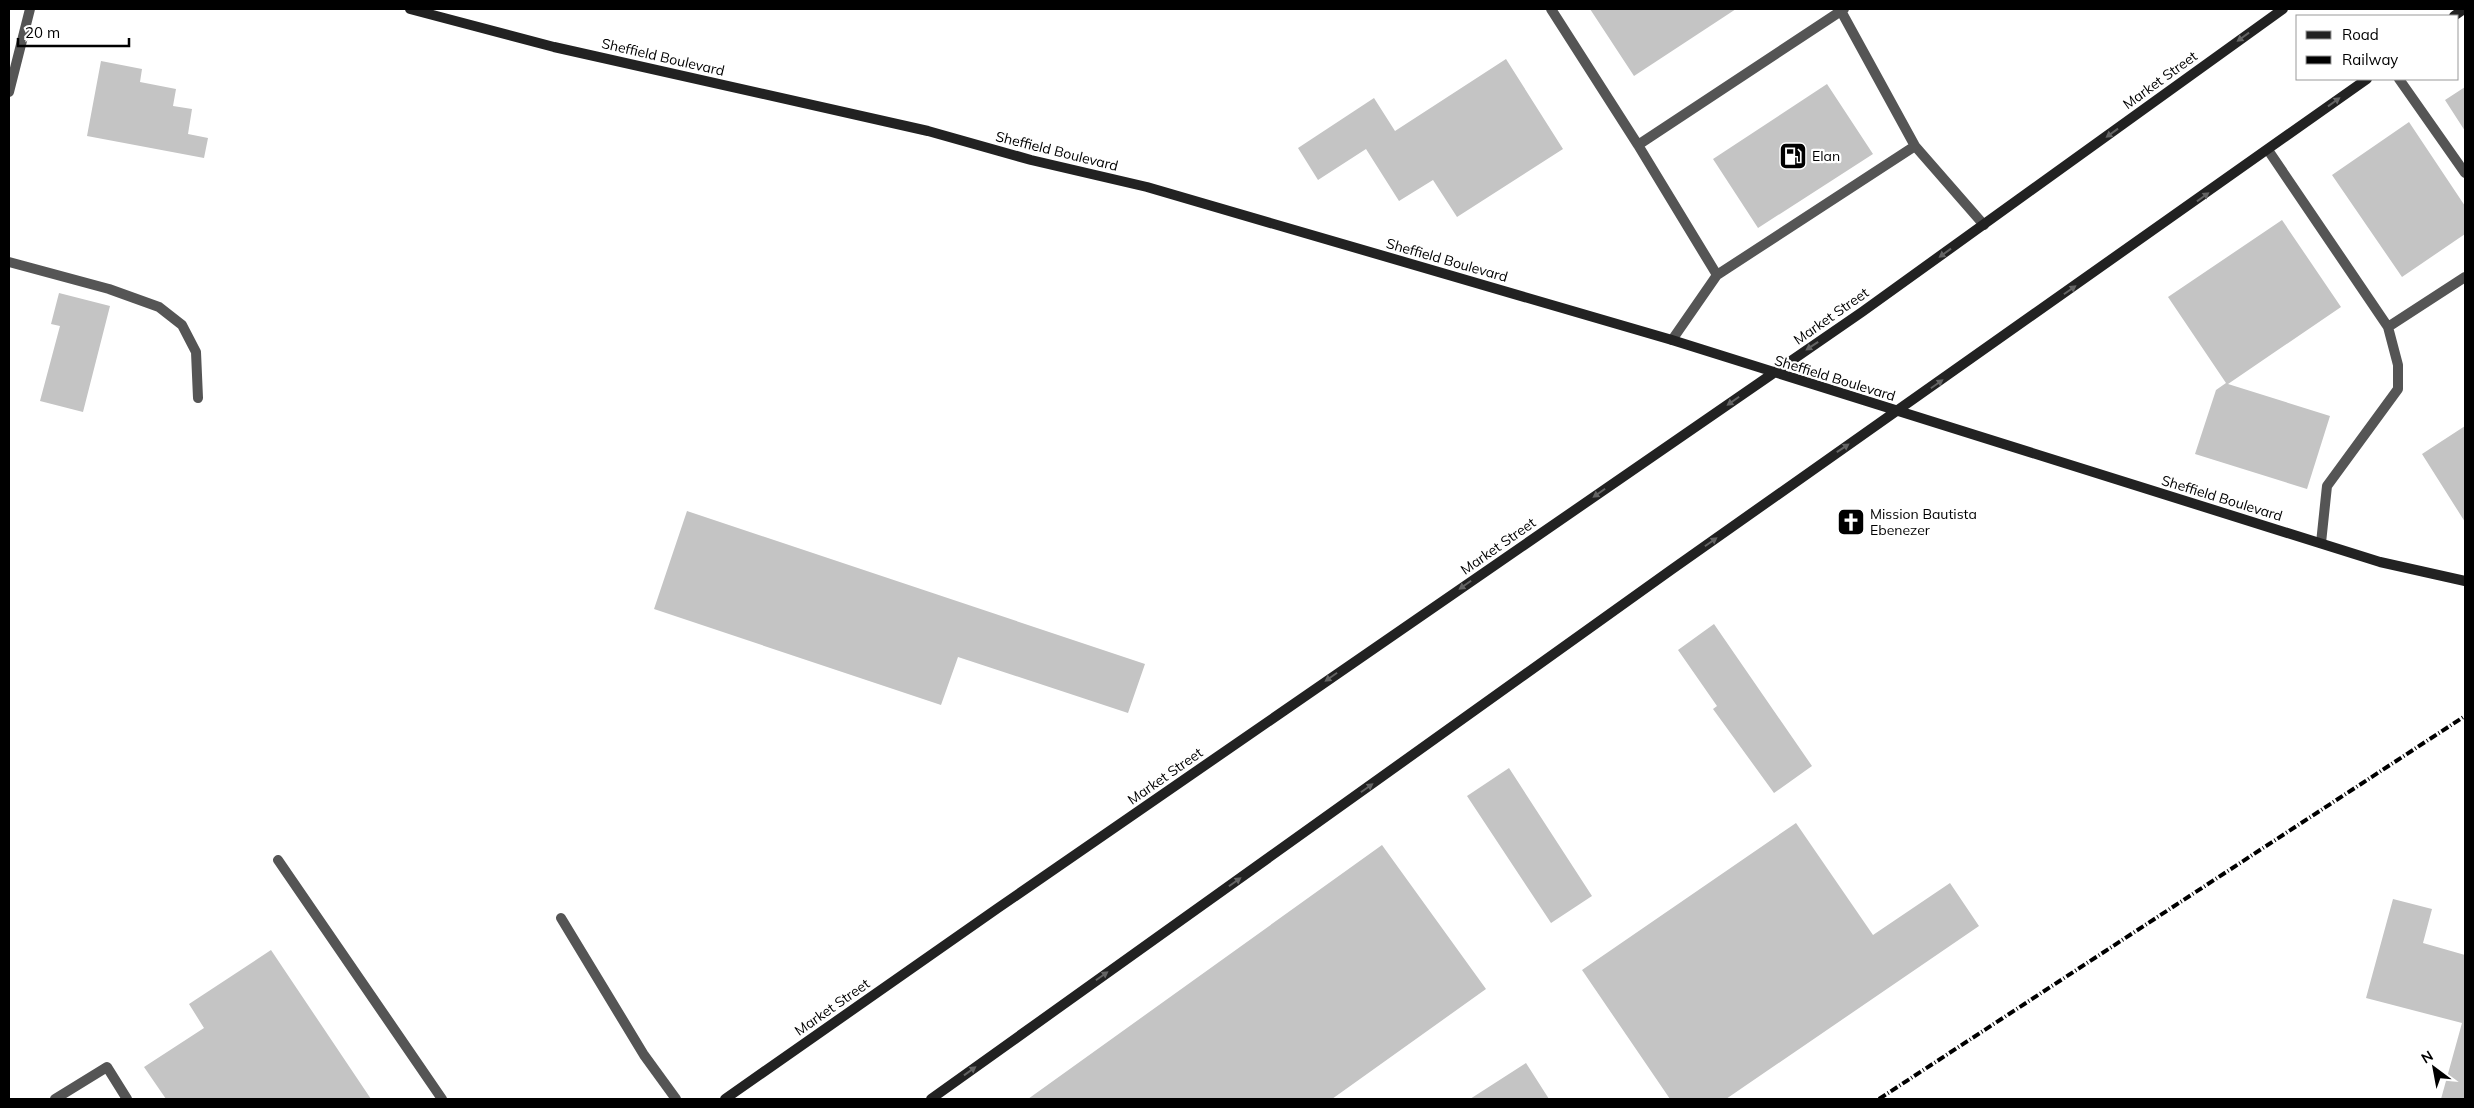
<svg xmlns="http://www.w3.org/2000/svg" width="2474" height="1108" font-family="Mulish,sans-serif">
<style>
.building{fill:#c4c4c4}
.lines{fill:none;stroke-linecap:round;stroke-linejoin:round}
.lane{stroke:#555;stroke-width:10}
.street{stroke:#555;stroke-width:10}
.secondary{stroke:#222;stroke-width:10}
.rail{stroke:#000;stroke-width:4;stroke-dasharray:8 2.5 1 2.5;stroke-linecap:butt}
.oneway{fill:#646464}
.labels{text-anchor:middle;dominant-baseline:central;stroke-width:4.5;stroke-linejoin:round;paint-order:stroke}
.street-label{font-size:14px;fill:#000;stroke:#fff}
.poi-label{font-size:14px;fill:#000;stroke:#fff;text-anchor:start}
</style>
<rect width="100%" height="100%" fill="#fff"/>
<!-- building -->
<path class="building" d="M 1590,9 L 1736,9 L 1634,76 Z
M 1506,59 L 1563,149 L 1457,217 L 1433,180 L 1399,201 L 1366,149 L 1318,180 L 1298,148 L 1374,98 L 1395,131 Z
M 101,61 L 142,69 L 140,82 L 176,89 L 173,106 L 192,109 L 188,134 L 208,138 L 204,158 L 87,136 Z
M 1827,84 L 1873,154 L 1758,228 L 1713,159 Z
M 2465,87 L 2465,131 L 2445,100 Z
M 2409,122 L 2465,206 L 2465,234 L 2402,277 L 2332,175 Z
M 2282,220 L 2341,307 L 2228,384 L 2330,416 L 2307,489 L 2195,454 L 2216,390 L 2226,383 L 2168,297 Z
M 59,293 L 110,306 L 83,412 L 40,401 L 60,326 L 51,324 Z
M 2465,426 L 2465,522 L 2422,454 Z
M 687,511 L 1145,664 L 1128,713 L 958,657 L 941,705 L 654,609 Z
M 1714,624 L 1812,766 L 1774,793 L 1713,709 L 1717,706 L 1678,650 Z
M 1509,768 L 1592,896 L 1551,923 L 1467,796 Z
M 1796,823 L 1873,935 L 1950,883 L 1979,926 L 1726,1099 L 1670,1099 L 1582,970 Z
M 1382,845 L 1486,989 L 1332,1099 L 1028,1099 Z
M 2393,899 L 2432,909 L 2423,943 L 2465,955 L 2465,1099 L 2441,1099 L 2462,1023 L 2366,998 Z
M 271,950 L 371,1099 L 166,1099 L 144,1067 L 204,1028 L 189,1004 Z
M 1526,1063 L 1549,1099 L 1470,1099 Z"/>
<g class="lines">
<!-- lane -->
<path class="lane" d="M 1551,9 L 1638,145
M 1841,11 L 1915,146 L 1984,225
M 2399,79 L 2465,173
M 2268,150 L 2388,327 L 2465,277
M 9,262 L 109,289 L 159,307 L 182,325 L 196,352 L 198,398
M 1717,275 L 1638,145 L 1844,9
M 1672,340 L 1717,275 L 1915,146
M 2321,543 L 2327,486 L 2398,389 L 2398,365 L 2388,327
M 278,860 L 442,1099
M 561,918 L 644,1055 L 676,1099
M 55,1099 L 107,1067 L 127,1099"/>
<!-- street -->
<path class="street" d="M 9,92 L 30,9"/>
<!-- secondary -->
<path class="secondary" d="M 410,9 L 554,47 L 928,131 L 1031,160 L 1147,187 L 1672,340 L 2380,562 L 2465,581
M 2454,16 L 2464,9
M 725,1099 L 998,908 L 1862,312 L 2283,9
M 931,1099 L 1671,570 L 2367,79"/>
<!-- rail -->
<path class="rail" d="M 1879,1099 L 2465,716"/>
</g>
<!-- one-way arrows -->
<defs><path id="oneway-solid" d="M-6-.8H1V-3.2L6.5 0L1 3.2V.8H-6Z" transform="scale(1.25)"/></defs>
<g class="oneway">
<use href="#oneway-solid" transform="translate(2243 37) rotate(144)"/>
<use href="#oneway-solid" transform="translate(2334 102) rotate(-36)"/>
<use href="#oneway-solid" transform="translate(2112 133) rotate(144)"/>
<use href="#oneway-solid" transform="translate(2203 197) rotate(-36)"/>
<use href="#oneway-solid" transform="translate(1945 253) rotate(144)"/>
<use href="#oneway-solid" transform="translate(2070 290) rotate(-35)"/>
<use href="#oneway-solid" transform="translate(1812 346) rotate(146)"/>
<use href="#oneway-solid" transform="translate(1937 384) rotate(-35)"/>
<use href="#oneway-solid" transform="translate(1733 401) rotate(145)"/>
<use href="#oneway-solid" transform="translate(1843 448) rotate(-34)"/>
<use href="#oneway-solid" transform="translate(1599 493) rotate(145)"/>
<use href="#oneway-solid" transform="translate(1711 542) rotate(-35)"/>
<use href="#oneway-solid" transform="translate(1465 585) rotate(145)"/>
<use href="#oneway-solid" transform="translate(1331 677) rotate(145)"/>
<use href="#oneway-solid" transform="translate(1367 788) rotate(-35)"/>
<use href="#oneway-solid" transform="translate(1235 882) rotate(-35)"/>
<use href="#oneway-solid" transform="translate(1102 976) rotate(-35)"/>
<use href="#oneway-solid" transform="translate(970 1071) rotate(-36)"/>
</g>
<!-- icons -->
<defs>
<g id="fuel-square" transform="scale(1.4375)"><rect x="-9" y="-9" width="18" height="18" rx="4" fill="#000" stroke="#fff"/><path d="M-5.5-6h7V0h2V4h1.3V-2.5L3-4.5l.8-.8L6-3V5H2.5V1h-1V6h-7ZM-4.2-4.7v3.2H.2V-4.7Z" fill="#fff"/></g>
<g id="church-square" transform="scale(1.4375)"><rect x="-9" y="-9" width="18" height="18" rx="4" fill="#000" stroke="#fff"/><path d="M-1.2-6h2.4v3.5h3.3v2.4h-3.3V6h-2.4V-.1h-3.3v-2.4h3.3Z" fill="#fff"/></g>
</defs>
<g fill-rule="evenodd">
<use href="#fuel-square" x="1793" y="156"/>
<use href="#church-square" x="1851" y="522"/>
</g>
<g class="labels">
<!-- street labels -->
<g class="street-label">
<text transform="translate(663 57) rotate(13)">Sheffield Boulevard</text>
<text transform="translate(2160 80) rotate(-36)">Market Street</text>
<text transform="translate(1057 151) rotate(14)">Sheffield Boulevard</text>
<text transform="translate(1447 260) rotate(16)">Sheffield Boulevard</text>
<text transform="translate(1831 316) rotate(-35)">Market Street</text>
<text transform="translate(1835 378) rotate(17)">Sheffield Boulevard</text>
<text transform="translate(2222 498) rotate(17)">Sheffield Boulevard</text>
<text transform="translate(1498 546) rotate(-35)">Market Street</text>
<text transform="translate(1165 776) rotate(-35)">Market Street</text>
<text transform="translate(832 1007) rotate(-35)">Market Street</text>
</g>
<!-- poi labels -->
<g class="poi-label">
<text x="1812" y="156">Elan</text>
<text x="1870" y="514">Mission Bautista<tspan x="1870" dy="16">Ebenezer</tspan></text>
</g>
</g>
<!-- border -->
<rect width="2474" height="1108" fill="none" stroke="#000000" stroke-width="20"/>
<!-- legend -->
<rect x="2296" y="15" width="162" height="65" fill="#ffffff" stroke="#999999"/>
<rect x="2306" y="31" width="25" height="8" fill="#222222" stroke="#999999"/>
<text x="2342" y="40" font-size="15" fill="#000000">Road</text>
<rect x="2306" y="56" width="25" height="8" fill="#000000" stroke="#999999"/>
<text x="2342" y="65" font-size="15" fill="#000000">Railway</text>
<!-- north arrow -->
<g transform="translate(2434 1068) rotate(328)" stroke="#ffffff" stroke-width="4" paint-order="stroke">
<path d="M0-4L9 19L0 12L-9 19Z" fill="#000000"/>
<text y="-8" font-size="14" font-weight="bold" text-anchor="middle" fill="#000000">N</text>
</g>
<!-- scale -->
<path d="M18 38v8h111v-8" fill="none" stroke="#000000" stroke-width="2.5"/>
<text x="25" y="38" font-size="15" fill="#000000" stroke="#ffffff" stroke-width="4" paint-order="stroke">20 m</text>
</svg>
